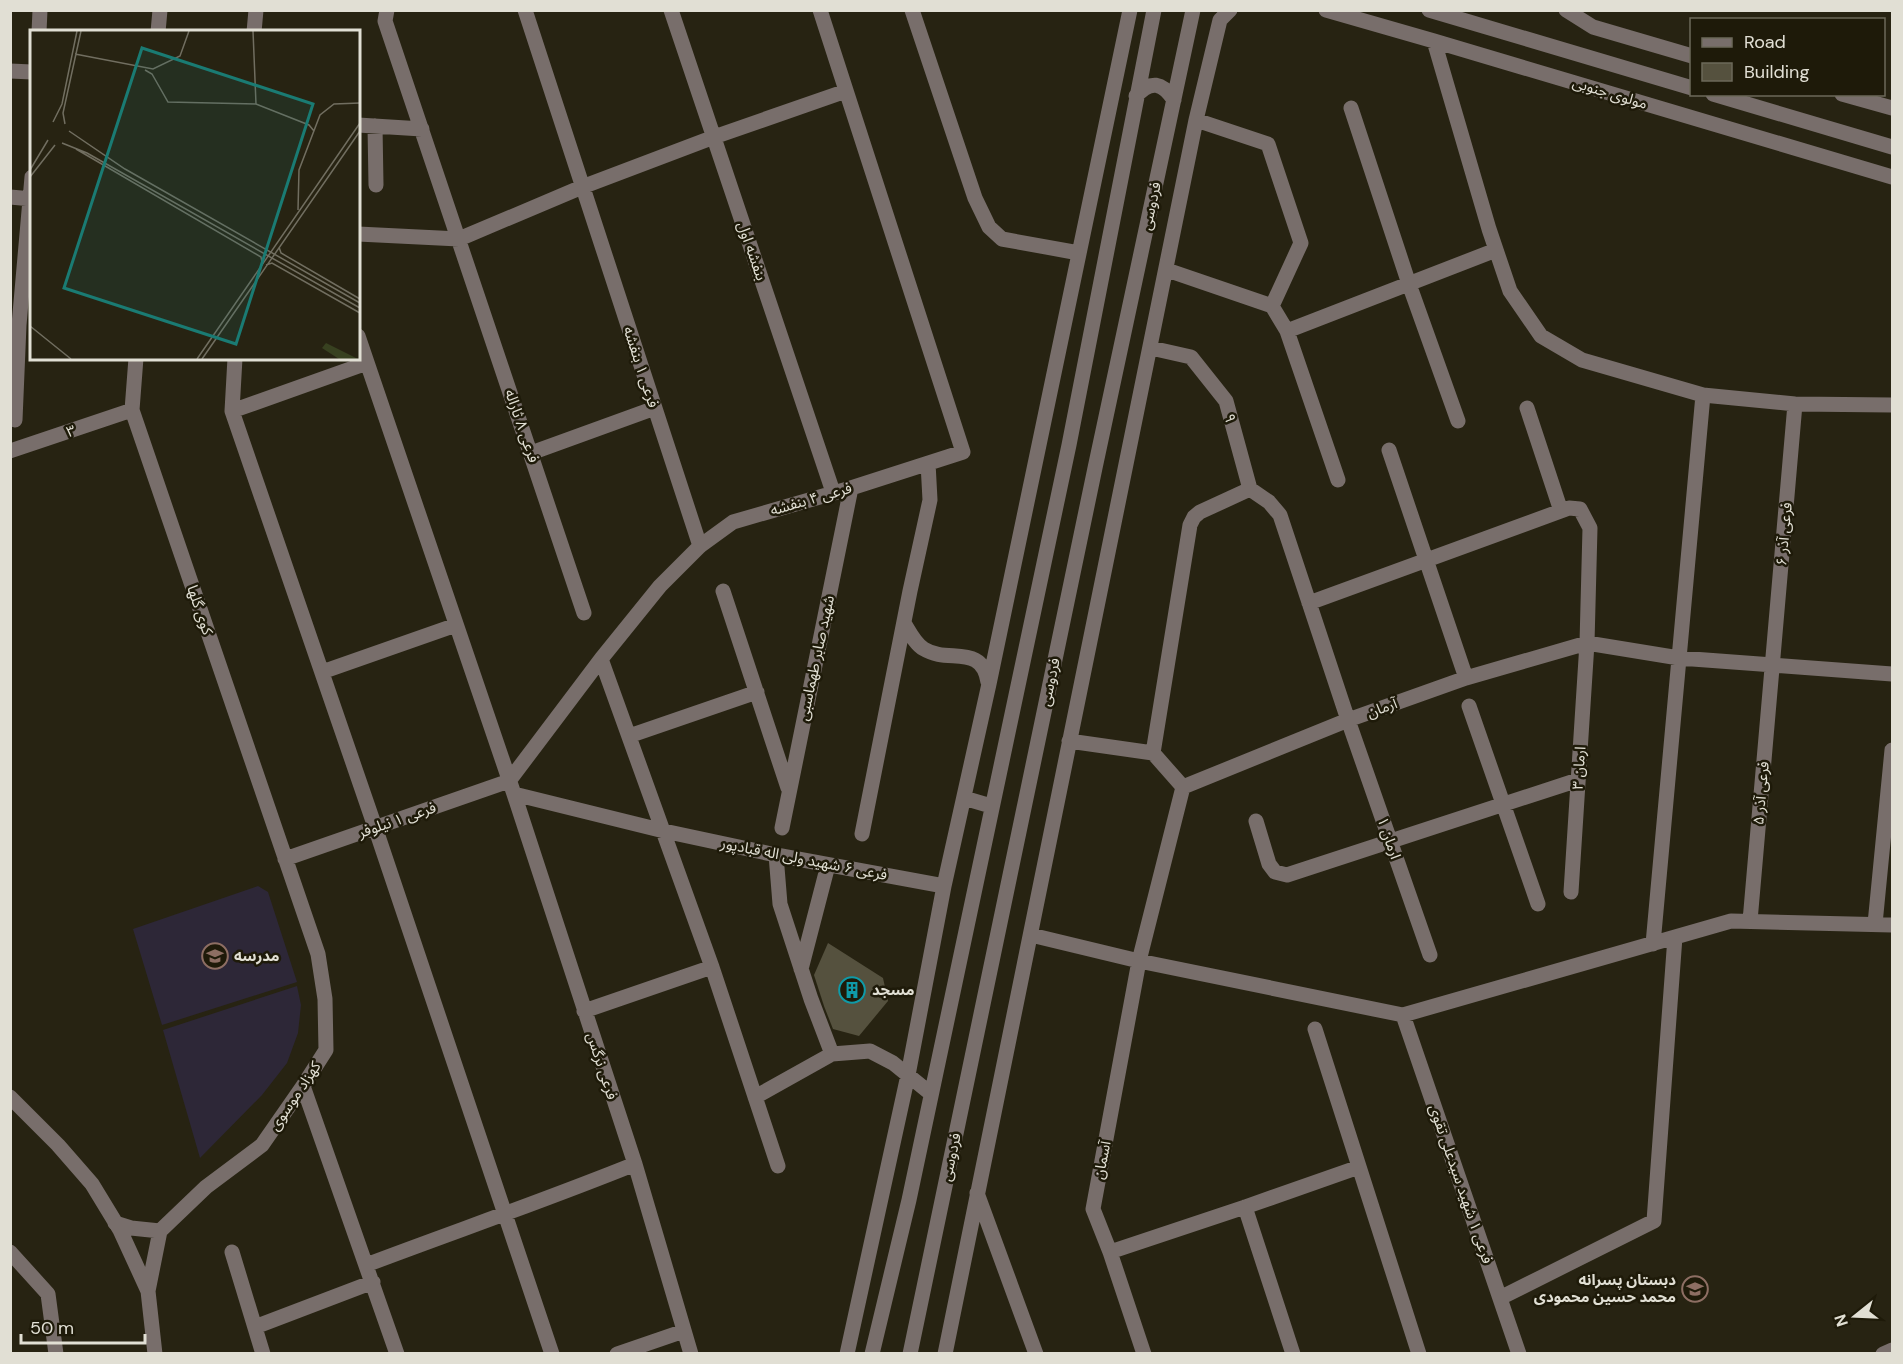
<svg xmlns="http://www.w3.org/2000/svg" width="1903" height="1364" font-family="'DM Sans','Noto Sans Arabic',sans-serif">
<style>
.education{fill:#2d2737}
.building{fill:#55513e}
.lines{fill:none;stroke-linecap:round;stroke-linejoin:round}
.minor{stroke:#786e6b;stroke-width:15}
.labels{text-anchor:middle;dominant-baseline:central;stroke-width:5;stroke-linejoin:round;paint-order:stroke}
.street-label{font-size:15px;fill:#e1dfd4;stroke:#1e1a09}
.poi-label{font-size:15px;font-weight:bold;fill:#e1dfd4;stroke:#1e1a09;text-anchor:start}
.inset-road{fill:none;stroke:#716e60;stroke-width:1.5}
.view{fill:#1a7b73;fill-opacity:0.15;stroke:#1a7b73;stroke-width:3}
.inset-edge{fill:none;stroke:#e1dfd4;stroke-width:3}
</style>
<rect width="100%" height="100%" fill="#272312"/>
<!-- education -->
<path class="education" d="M 258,886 L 268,892 L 297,982 L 162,1025 L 133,929 Z
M 297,986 L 301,1005 L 298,1033 L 287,1063 L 262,1095 L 200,1158 L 163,1030 Z"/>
<!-- building -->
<path class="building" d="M 828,943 L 883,978 L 888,1001 L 859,1036 L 833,1029 L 824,1006 L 814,975 Z"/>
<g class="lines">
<!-- minor -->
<path class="minor" d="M 387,10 L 385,21 L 584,613
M 525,10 L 700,546
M 671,10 L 833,492
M 912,10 L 975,198 L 989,227 L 1002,239 L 1079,253
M 1326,10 L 1434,41 L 1892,177
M 1429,10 L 1692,88
M 1566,10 L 1593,27 L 1692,56
M 39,32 L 40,10
M 158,32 L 160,10
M 254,32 L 256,10
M 1434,41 L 1489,229 L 1510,291 L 1541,336 L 1582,360 L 1703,395 L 1795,404 L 1892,405
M 10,71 L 32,72
M 1713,94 L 1892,147
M 1842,94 L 1892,108
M 1136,96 C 1151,80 1162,82 1174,100
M 1351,108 L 1409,284 L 1458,421
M 1196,120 L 1268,144 L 1301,243 L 1272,306
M 358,125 L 422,129
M 375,126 L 376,185
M 10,197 L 32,199
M 358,234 L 459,239 L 582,187 L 714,137 L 846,91
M 1167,270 L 1272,306 L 1287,331 L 1338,480
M 1287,331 L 1496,250
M 358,336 L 514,794 L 635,1164 L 691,1354
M 1151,348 L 1191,357 L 1226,401 L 1250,489 L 1269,502 L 1280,515 L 1348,720 L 1430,955
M 136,358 L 132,410 L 318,954 L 325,999 L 326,1050 L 303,1086 L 262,1145 L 206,1187 L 160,1231 L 148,1291 L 155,1354
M 235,358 L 232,411 L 375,827 L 552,1354
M 1527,408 L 1561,511
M 232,411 L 367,363
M 15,420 L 19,325 L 32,177
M 1389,450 L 1466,678
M 10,451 L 132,410
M 531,453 L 655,408
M 723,591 L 788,788
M 1309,603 L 1569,508 L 1580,509 L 1590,528 L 1587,643 L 1571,892
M 904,623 C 909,631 915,644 924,649 C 948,664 982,643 988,682
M 601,659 L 712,967 L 778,1166
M 322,672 L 456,625
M 1469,706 L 1538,904
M 629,736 L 757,692
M 1069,741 L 1153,753 L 1183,787
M 1153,753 L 1190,525 L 1194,517 L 1200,512 L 1250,489
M 509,781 L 601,659 L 660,586 L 700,546 L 733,522 L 851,488 L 963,452 L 820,10
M 1183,787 L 1348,720 L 1466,678 L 1587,643 L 1679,658 L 1892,674
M 514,794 L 664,831 L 776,855 L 944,886
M 964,798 L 991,806
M 1256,821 L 1269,864 L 1275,872 L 1287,875 L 1578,780
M 782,828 L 851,488
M 862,834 L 910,591 L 930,500 L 928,463
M 776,855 L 780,904 L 811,999 L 832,1054 L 870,1051 L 893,1063 L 930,1093
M 285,859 L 509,781
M 1750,921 L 1795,404
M 1875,924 L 1892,750
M 1031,935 L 1139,961 L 1403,1015 L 1731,921 L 1892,925
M 1653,944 L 1703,395
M 801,969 L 828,865
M 584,1011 L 712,967
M 1403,1015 L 1519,1354
M 1315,1029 L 1419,1354
M 303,1086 L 397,1354
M 10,1097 L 58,1145 L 92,1184 L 120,1230 L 148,1291
M 755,1097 L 832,1054
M 977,1193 L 1036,1354
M 1245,1207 L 1293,1354
M 115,1223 L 131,1228 L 160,1231
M 10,1252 L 48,1294 L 56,1354
M 232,1252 L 263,1354
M 1110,1252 L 1245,1207 L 1359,1167
M 366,1265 C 456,1231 546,1200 635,1164
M 1500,1298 L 1654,1221 L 1675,937
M 255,1327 L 373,1282
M 617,1354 L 684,1331
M 847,1354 L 908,1075 L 944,886 L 989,684 L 1130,10
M 872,1354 L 909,1200 L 1069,445 L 1154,10
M 910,1354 L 1095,468 L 1193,10
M 945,1354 L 1196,120 L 1220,20 L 1230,10
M 1144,1354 L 1110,1252 L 1093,1209 L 1139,961 L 1183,787
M 1883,1354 L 1892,1350"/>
</g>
<!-- icons -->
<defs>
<g id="school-ring" transform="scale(1.35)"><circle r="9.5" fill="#1e1a09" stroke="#8d6e63" stroke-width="1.5"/><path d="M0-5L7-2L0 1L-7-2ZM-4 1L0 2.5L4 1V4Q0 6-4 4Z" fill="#8d6e63"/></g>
<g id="building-ring" transform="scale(1.35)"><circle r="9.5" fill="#1e1a09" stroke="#0f9aa8" stroke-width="1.5"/><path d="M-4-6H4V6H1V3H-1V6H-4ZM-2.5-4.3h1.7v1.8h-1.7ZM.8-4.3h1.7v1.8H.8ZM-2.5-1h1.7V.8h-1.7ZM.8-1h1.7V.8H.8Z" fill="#0f9aa8"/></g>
</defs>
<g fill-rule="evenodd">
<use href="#school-ring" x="215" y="956"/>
<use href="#building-ring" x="852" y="990"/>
<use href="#school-ring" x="1695" y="1289"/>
</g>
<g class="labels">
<!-- street labels -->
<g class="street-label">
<text transform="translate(1610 93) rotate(17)">مولوی جنوبی</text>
<text transform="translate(1151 206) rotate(-78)">فردوسی</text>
<text transform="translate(752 251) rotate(71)">بنفشه اول</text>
<text transform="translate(641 367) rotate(72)">فرعی ۱ بنفشه</text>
<text transform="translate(1230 418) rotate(75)">۹</text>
<text transform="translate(522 426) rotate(71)">فرعی ۸ ثاراله</text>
<text transform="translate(71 431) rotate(-19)">۳</text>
<text transform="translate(811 499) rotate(-16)">فرعی ۴ بنفشه</text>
<text transform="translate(1784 534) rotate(-85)">فرعی آذر ۶</text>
<text transform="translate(200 610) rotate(71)">کوی گلها</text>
<text transform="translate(816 658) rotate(-78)">شهید صابر طهماسبی</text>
<text transform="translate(1050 682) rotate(-78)">فردوسی</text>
<text transform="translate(1382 708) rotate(-20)">آرمان</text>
<text transform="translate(1579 768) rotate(-86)">ارمان ۳</text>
<text transform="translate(1761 793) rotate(-85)">فرعی آذر ۵</text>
<text transform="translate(397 820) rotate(-19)">فرعی ۱ نیلوفر</text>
<text transform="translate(1389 838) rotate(71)">ارمان ۱</text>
<text transform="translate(804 859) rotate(11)">فرعی ۶ شهید ولی اله قبادپور</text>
<text transform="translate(602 1066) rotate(72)">فرعی نرگس</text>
<text transform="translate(295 1096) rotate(-56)">کهزاد موسوی</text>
<text transform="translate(951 1157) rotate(-78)">فردوسی</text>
<text transform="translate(1102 1160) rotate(-79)">آسمان</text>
<text transform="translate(1461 1184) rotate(71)">فرعی ۱ شهید سیدعلی تقوی</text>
</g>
<!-- poi labels -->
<g class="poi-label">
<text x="234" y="956">مدرسه</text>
<text x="872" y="990">مسجد</text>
<text x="1676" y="1280" text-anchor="end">دبستان پسرانه<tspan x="1676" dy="17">محمد حسین محمودی</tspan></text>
</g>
</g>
<!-- overview -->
<g transform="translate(30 30)">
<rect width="330" height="330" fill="#272312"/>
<path d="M 296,313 L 328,329 L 309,329 L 292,318 Z" fill="#384120"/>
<path class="inset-road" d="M 223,1 L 226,74M 45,24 L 123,39 L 150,26 L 159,1M 115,40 L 122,44 L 138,72 L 226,74 L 279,95 L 284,101M 23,92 L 32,74 L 47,1M 35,94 L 33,83 L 51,1M 39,101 L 95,139 L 330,273M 32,113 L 57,123 L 330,278M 46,119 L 231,227 L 232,232M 0,140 L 18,110M 0,147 L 25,115M 268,180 L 269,140 L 290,85 L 304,74 L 330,73M 249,217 L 251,223 L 330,269M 236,235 L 242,233 L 330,283M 0,296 L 41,329M 167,329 L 330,93M 172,329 L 330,101"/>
<path class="view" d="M 112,18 L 283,74 L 206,314 L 34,258 Z"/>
<rect width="330" height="330" class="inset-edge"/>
</g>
<!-- border -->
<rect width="1903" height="1364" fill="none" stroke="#e1dfd4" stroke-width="24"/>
<!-- legend -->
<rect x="1690" y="18" width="195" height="78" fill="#1e1a09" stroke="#6c695a" stroke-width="1.5"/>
<rect x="1702" y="38" width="30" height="9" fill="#786e6b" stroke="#6c695a" stroke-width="1.5"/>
<text x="1744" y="48" font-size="18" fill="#e1dfd4">Road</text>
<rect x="1702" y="63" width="30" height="18" fill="#55513e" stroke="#6c695a" stroke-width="1.5"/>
<text x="1744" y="78" font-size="18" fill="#e1dfd4">Building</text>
<!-- north arrow -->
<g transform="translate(1855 1316) rotate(252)" stroke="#1e1a09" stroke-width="4.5" paint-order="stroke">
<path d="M0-4.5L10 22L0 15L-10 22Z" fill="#e1dfd4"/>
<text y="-9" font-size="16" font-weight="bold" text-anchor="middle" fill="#e1dfd4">N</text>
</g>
<!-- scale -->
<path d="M21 1334v9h124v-9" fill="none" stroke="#e1dfd4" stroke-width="3"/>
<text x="30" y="1334" font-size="18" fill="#e1dfd4" stroke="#1e1a09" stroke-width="4.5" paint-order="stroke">50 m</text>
</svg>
